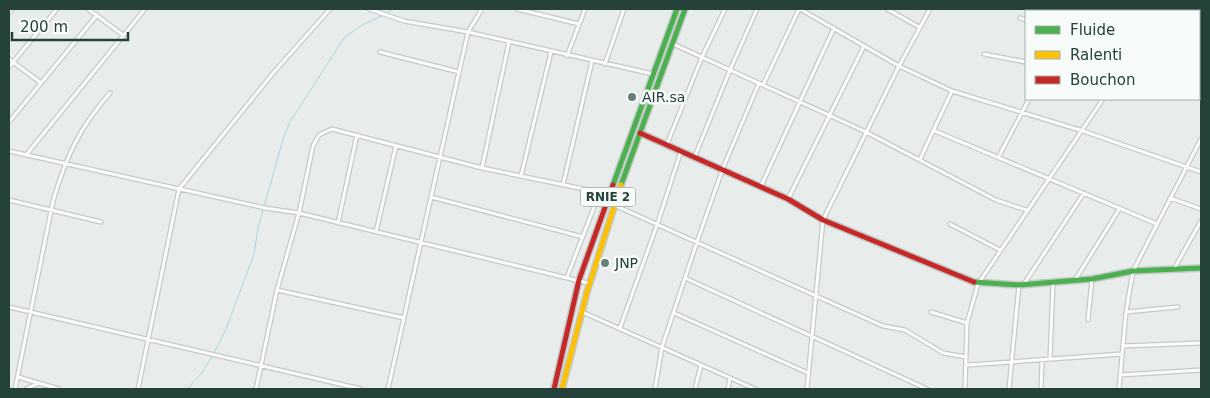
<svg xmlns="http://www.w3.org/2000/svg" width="1210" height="398" font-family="'DejaVu Sans',sans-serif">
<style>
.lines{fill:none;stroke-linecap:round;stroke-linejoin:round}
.stream{stroke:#a9d4db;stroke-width:1}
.street-casing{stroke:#c5cac8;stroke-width:5.5}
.fast-casing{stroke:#c3cbc8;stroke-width:8}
.slow-casing{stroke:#c3cbc8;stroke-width:8}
.jam-casing{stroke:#c3cbc8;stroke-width:8}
.street{stroke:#fcfcfc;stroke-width:3}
.fast{stroke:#4caf50;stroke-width:5}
.slow{stroke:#ffc107;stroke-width:5}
.jam{stroke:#c62828;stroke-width:5}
.poi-dot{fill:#697e78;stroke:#f7fbf9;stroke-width:2}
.labels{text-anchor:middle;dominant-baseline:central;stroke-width:5;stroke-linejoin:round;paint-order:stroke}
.shield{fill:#f7fbf9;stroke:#637a73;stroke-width:1}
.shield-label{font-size:12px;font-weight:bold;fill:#24423a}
.poi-label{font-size:14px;fill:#24423a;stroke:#f7fbf9;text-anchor:start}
</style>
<rect width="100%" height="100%" fill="#e8edeb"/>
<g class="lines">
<!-- stream -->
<path class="stream" d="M 386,14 L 393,9
M 214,353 L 226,329 L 254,254 L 258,228 L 284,136 L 290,122 L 344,38 L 362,25 L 382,16
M 187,389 L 200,375 L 212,357"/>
<!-- street casing -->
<g class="street-casing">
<path id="street" d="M 88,9 L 123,35
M 369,9 L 404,21 L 468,32 L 653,74
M 517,9 L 579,24
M 800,9 L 899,66 L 952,91 L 1083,131 L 1201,172
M 887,9 L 919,27
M 1128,9 L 1138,11
M 1074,11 L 1075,9
M 1165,11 L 1167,9
M 9,13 L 12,9
M 1020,18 L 1026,20
M 1199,32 L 1201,28
M 673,44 L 866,132 L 996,200 L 1026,210
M 380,52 L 459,72
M 984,54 L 1026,62
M 567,56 L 585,9
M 9,59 L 41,83
M 605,64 L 624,9
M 9,67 L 57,9
M 1199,70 L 1201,71
M 763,85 L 799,9
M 9,122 L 97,15
M 935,131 L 1157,224
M 667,144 L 702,57 L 725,9
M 9,151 L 265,208 L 299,213 L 588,283
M 26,155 L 145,9
M 695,156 L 730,70 L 757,9
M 999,156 L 1029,99
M 920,159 L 952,91
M 482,168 L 509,42
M 521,176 L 551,52
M 563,185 L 592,61
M 761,186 L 834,28
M 431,197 L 583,237
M 1170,198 L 1201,209
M 788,199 L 864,46
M 9,200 L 101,222
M 614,205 L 883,326 L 905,330 L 943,353 L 966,357
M 338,223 L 357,135
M 950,224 L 1000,250
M 376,232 L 396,146
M 1174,269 L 1201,221
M 567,277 L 600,192
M 685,278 L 927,389
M 1075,280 L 1120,208
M 1024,284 L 1084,193
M 277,290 L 404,318
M 9,307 L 361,389
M 580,311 L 755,389
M 931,312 L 967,323
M 1126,312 L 1178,307
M 674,313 L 808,373
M 1088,320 L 1092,279
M 620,328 L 657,225 L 681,151
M 1123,346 L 1201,343
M 1050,359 L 1053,283
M 968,365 L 1122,354
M 1120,375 L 1201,370
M 18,377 L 59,389
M 15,389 L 53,201 C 66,157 79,128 110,93
M 26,389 L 39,383
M 138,389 L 179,189 L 274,72 L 330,9
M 256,389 L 277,290 L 299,213 L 313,146 L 319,135 L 332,129 L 482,168 L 608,194
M 388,389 L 468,32 L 482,9
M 655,389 L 662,347 L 697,242 L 723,168 L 759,83
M 695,389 L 701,365
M 728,389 L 730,378
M 807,389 L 823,220 L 899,66 L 930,9
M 965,389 L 967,323 L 978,284 L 1103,99
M 1009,389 L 1019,285
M 1041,389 L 1042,360
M 1119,389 L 1126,312 L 1133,271 L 1201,139"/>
</g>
<!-- fast casing -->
<g class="fast-casing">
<path id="fast" d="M 613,185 L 677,9
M 621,185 L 685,9
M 974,282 L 1019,285 L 1092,279 L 1133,271 L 1201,268"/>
</g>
<!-- slow casing -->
<g class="slow-casing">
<path id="slow" d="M 562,389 L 587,292 L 621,185"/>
</g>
<!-- jam casing -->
<g class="jam-casing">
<path id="jam" d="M 640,133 L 788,199 L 823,220 L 974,282
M 554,389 L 579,280 L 613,185"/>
</g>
<!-- street -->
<use href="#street" class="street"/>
<!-- fast -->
<use href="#fast" class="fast"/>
<!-- slow -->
<use href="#slow" class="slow"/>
<!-- jam -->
<use href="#jam" class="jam"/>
</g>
<!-- markers -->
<g class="poi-dot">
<circle cx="632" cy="97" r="5"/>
<circle cx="605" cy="263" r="5"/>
</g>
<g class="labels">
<!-- shield labels -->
<rect class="shield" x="580.5" y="187.5" width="55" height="19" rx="4"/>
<g class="shield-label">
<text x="608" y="197">RNIE 2</text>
</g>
<!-- poi labels -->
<g class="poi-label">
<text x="642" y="97">AIR.sa</text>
<text x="615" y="263">JNP</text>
</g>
</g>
<!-- border -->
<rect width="1210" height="398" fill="none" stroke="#24423a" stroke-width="20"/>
<!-- legend -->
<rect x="1025" y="10" width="175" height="90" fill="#f7fbf9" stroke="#a3b1ad"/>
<rect x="1035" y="26" width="25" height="8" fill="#4caf50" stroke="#a3b1ad"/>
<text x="1070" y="35" font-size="15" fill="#24423a">Fluide</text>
<rect x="1035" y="51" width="25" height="8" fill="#ffc107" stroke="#a3b1ad"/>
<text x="1070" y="60" font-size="15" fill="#24423a">Ralenti</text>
<rect x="1035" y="76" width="25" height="8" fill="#c62828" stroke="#a3b1ad"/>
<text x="1070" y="85" font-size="15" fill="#24423a">Bouchon</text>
<!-- scale -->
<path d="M12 32v8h116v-8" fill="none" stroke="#24423a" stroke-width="2.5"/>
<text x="20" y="32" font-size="15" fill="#24423a" stroke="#f7fbf9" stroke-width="4" paint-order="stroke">200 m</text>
</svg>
